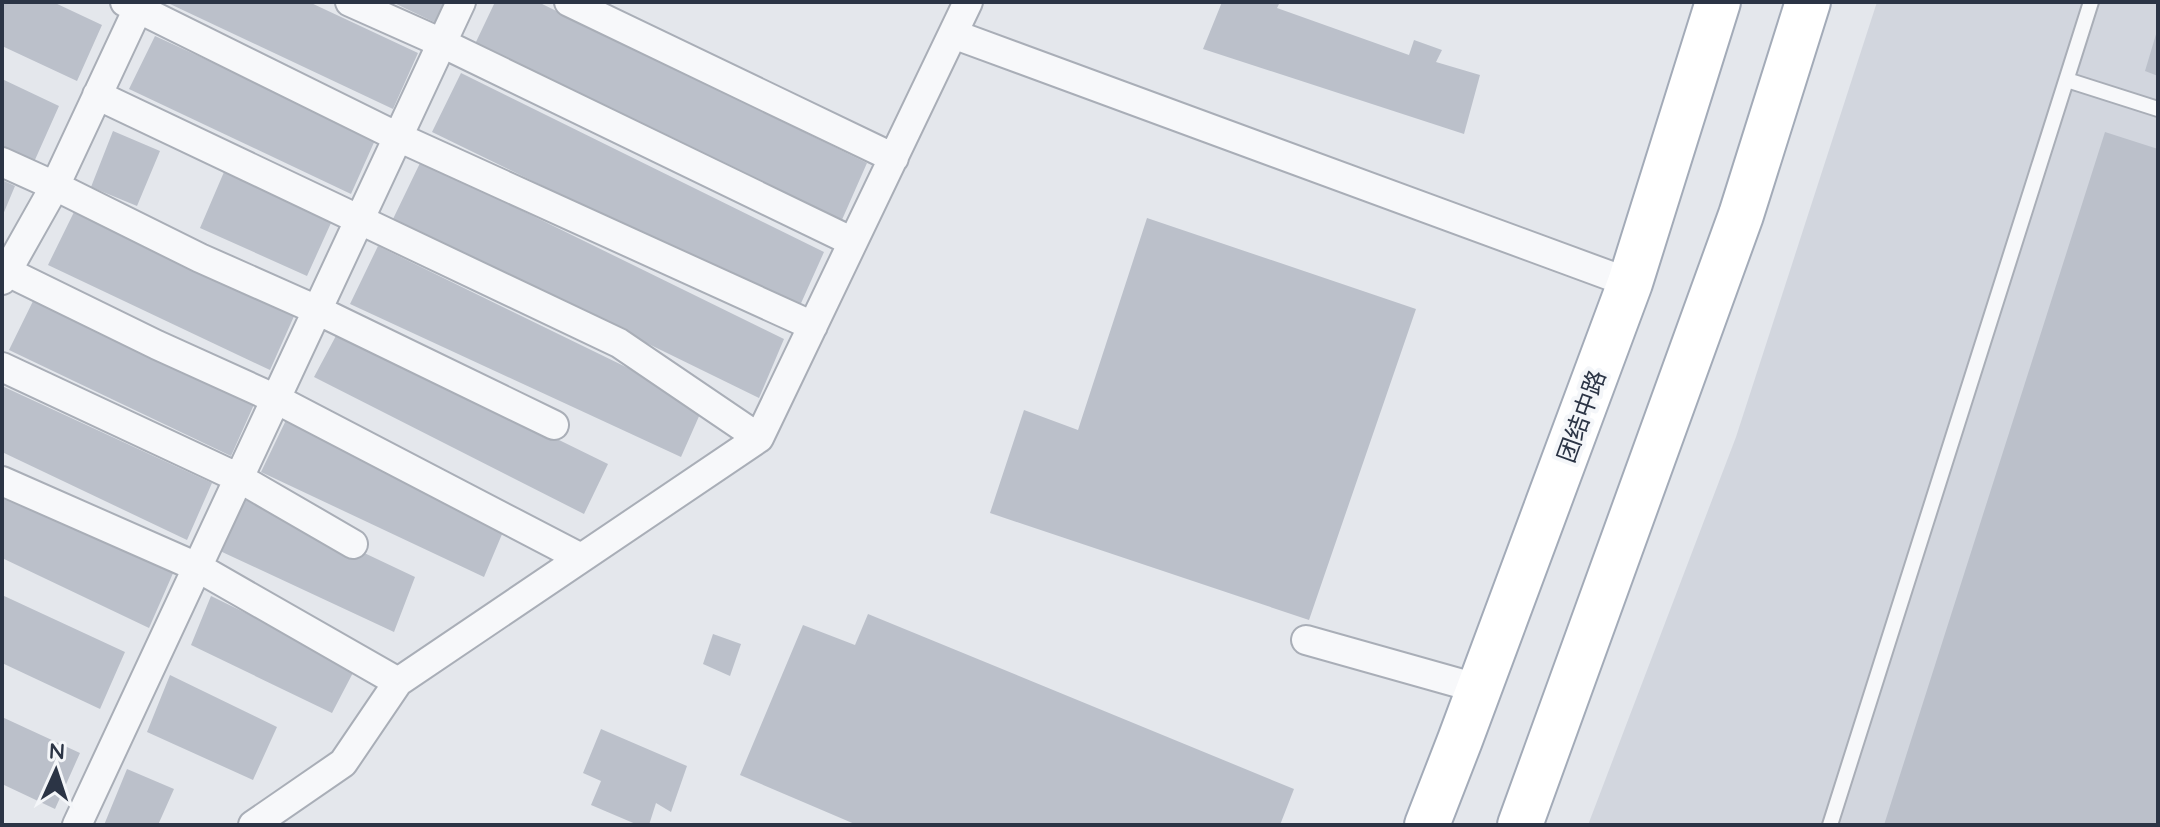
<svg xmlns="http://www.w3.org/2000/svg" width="2160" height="827" font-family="Quicksand,'Noto Sans SC',sans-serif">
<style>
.built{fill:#d2d6de}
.building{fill:#bbc0ca}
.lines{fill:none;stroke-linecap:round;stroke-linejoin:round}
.service-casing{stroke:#a9aeb7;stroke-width:18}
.minor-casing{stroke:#a9aeb7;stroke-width:32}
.primary-casing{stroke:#a3abb8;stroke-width:48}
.service{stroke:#f7f8fa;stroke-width:14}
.minor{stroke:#f7f8fa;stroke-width:28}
.primary{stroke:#fff;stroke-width:44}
.labels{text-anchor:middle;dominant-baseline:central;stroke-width:8;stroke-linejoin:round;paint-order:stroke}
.street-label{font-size:24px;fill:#2b3445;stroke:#f4f6f9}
</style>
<rect width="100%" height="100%" fill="#e4e7ec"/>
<!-- built -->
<path class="built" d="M 1877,2 L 2158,2 L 2158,825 L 1588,825 L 1736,437 Z"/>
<!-- building -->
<path class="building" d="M 2,2 L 53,2 L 102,25 L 77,81 L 2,46 Z
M 171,2 L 309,2 L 418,53 L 393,109 L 170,4 Z
M 392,2 L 445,2 L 436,23 Z
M 495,2 L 538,2 L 867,163 L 841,222 L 475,44 Z
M 1222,2 L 1280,2 L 1277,8 L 1409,55 L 1414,40 L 1442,50 L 1436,62 L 1480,75 L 1464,134 L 1203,49 Z
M 2157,31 L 2158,31 L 2158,76 L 2145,71 Z
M 155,36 L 376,138 L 351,194 L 129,89 Z
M 461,73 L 824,252 L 798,310 L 432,132 Z
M 2,79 L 59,106 L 34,162 L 2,147 Z
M 113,131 L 160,151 L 137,206 L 91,187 Z
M 2105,132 L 2158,149 L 2158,825 L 1884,825 Z
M 421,161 L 784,339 L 759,398 L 393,219 Z
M 224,172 L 331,223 L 307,276 L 200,228 Z
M 2,180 L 15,186 L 2,217 Z
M 74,212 L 295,314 L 270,370 L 48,265 Z
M 1147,218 L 1416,309 L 1309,620 L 990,513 L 1024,410 L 1078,430 Z
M 378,246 L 704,405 L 681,457 L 350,304 Z
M 35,297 L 256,400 L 231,456 L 9,350 Z
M 338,332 L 608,464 L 584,514 L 314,377 Z
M 2,386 L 212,483 L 187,540 L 2,452 Z
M 287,418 L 508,520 L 484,577 L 261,472 Z
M 2,491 L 174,571 L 149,628 L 2,558 Z
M 246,497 L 415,577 L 394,632 L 220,551 Z
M 2,595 L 125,652 L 100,709 L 2,663 Z
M 211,596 L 356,667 L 332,713 L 191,645 Z
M 868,614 L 1294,789 L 1280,825 L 857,825 L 740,775 L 803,625 L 855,645 Z
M 713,634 L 741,644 L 730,676 L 703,664 Z
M 170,675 L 277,727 L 253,780 L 147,732 Z
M 2,717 L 80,753 L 55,809 L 2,784 Z
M 601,729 L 687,766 L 671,812 L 656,803 L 649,825 L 638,825 L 591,805 L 601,781 L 583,773 Z
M 127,769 L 174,789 L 158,825 L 104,825 Z"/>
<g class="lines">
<!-- service casing -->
<g class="service-casing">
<path id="service" d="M 2067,80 L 2158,109
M 1830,825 L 2091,2"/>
</g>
<!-- minor casing -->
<g class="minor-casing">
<path id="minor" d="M 125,2 L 398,137 L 813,326
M 350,2 L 442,43 L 853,242
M 569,2 L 894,158
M 953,34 L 1630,283
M 97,95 L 619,343 L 759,438
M 2,162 L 55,186 L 200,258 L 317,310 L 554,425
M 6,271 L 157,345 L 276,399 L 581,558
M 2,280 L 55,186 L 141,2
M 2,367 L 239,478 L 353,544
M 2,481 L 197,567 L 398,682
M 1306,640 L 1480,689
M 77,825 L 461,2
M 253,825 L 343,763 L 398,682 L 759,438 L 968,2"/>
</g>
<!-- primary casing -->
<g class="primary-casing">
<path id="primary" d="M 1427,825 L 1460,740 L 1630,283 L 1718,2
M 1520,825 L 1741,215 L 1808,2"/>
</g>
<!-- service -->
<use href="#service" class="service"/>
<!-- minor -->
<use href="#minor" class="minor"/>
<!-- primary -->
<use href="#primary" class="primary"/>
</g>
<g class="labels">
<!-- street labels -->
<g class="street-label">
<text transform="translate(1581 416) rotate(-70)">团结中路</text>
</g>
</g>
<!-- border -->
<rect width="2160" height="827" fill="none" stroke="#2b3445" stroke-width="8"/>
<!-- north arrow -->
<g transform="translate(56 771) rotate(3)" stroke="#f4f6f9" stroke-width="6" paint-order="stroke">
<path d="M0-6L14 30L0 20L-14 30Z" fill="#2b3445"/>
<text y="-12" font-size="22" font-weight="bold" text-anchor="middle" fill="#2b3445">N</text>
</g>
</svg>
